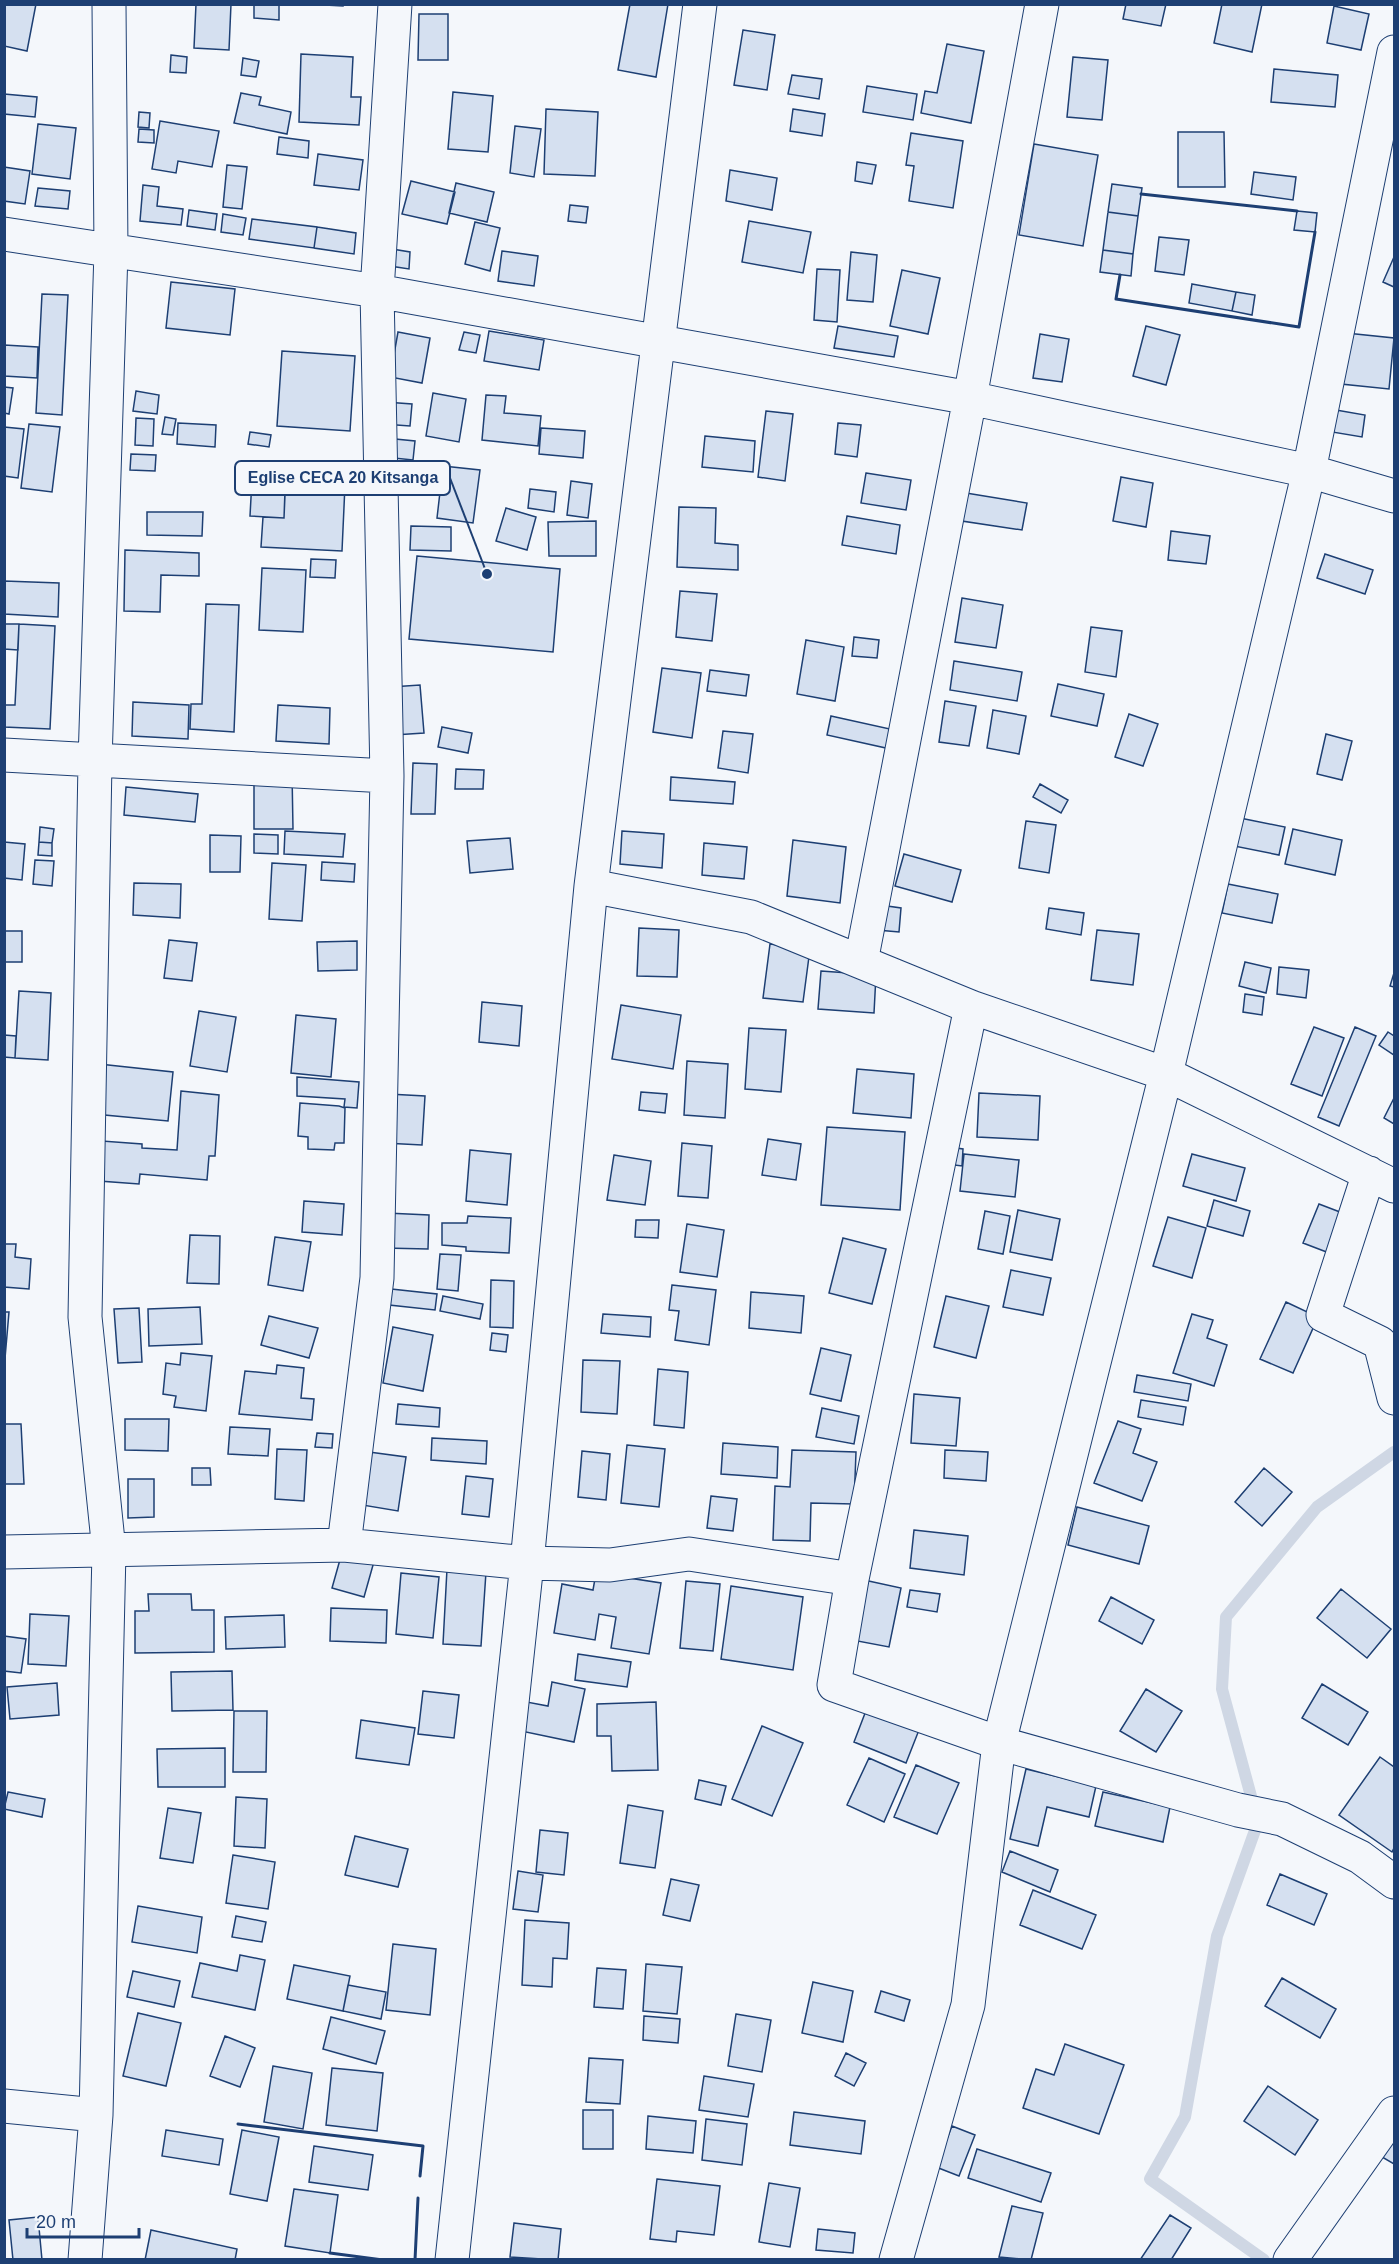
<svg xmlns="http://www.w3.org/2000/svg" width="1399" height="2264" font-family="Helvetica,sans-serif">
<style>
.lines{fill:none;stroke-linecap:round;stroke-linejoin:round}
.stream{stroke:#cfd7e4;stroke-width:12}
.building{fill:#d5e0f0;stroke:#1d3f73;stroke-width:1.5}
.minor-casing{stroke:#1d3f73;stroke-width:35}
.minor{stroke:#f4f7fb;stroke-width:33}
.wall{stroke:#1d3f73;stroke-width:3}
.leader{fill:none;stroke:#1d3f73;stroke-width:2}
.callout-dot{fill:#1d3f73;stroke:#f4f7fb;stroke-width:2}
.callout{fill:#f4f7fb;stroke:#1d3f73;stroke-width:2}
.callout-label{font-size:16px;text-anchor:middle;font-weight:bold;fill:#1d3f73}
</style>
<rect width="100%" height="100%" fill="#f4f7fb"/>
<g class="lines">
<!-- stream -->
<path class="stream" d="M 1264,2260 L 1150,2179 L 1185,2117 L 1217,1936 L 1258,1822 L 1222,1689 L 1226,1617 L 1317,1507 L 1394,1452"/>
</g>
<!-- building -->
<path class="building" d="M 4,4 L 36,4 L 27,51 L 4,46 Z
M 196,4 L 231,4 L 229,50 L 194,48 Z
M 254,4 L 279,4 L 279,20 L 254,18 Z
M 305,4 L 343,4 L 343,6 Z
M 630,4 L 668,4 L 656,77 L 618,70 Z
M 1126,4 L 1166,4 L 1161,26 L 1123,19 Z
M 1222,4 L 1262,4 L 1252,52 L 1214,43 Z
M 1334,6 L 1369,14 L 1361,50 L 1327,43 Z
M 419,14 L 448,14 L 448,60 L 418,60 Z
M 743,30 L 775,35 L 767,90 L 734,85 Z
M 947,44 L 984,51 L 971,123 L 921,113 L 925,91 L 937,93 Z
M 301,54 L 353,57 L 351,97 L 361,97 L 359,125 L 299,122 Z
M 171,55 L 187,57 L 186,73 L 170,72 Z
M 1073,57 L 1108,60 L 1102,120 L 1067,117 Z
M 243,58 L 259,61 L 256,77 L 241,75 Z
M 1274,69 L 1338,75 L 1335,107 L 1271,102 Z
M 792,75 L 822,79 L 819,99 L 788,94 Z
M 867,86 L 917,94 L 913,120 L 863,112 Z
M 453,92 L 493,96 L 488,152 L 448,149 Z
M 241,93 L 261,97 L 259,105 L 291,112 L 287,134 L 234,123 Z
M 4,94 L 37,97 L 35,117 L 4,114 Z
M 546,109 L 598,112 L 595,176 L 544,174 Z
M 793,109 L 825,114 L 822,136 L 790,131 Z
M 139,112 L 150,113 L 149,128 L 138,127 Z
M 160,121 L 219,131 L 212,167 L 178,161 L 176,173 L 152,169 Z
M 38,124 L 76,128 L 70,179 L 32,174 Z
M 515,126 L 541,129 L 534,177 L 510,173 Z
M 139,129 L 154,130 L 154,143 L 138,142 Z
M 1178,132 L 1224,132 L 1225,187 L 1178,187 Z
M 911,133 L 963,141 L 953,208 L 909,201 L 914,166 L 906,165 Z
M 279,137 L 309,141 L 308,158 L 277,154 Z
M 1034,144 L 1098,155 L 1083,246 L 1019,235 Z
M 318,154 L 363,160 L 359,190 L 314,185 Z
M 857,162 L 876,165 L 872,184 L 855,181 Z
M 227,165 L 247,167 L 242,209 L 223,207 Z
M 4,167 L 30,171 L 25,204 L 4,201 Z
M 730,170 L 777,178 L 772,210 L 726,201 Z
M 1254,172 L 1296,177 L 1293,200 L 1251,194 Z
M 411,181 L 455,192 L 447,224 L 402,214 Z
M 456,183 L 494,192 L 487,222 L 449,213 Z
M 1112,184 L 1142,188 L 1138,216 L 1108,212 Z
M 143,185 L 159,187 L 157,206 L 183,209 L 181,225 L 140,221 Z
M 38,188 L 70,191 L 68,209 L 35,206 Z
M 570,205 L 588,207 L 586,223 L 568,221 Z
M 189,210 L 217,214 L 215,230 L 187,226 Z
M 1297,211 L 1317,213 L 1315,232 L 1294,230 Z
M 1108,212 L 1138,216 L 1133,254 L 1103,250 Z
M 223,214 L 246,218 L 243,235 L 221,232 Z
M 252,219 L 317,227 L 314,248 L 249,239 Z
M 749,221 L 811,232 L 803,273 L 742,262 Z
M 475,222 L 500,228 L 490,271 L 465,264 Z
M 317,227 L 356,233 L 354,254 L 314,248 Z
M 1159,237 L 1189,240 L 1184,275 L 1155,271 Z
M 392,249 L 410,252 L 409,269 L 390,266 Z
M 1103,250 L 1133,254 L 1131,276 L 1100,272 Z
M 502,251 L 538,256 L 534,286 L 498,281 Z
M 851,252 L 877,255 L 873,302 L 847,300 Z
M 1394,257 L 1394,287 L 1383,282 Z
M 817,269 L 840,270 L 837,322 L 814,320 Z
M 902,270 L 940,278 L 928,334 L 890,326 Z
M 171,282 L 235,289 L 230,335 L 166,328 Z
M 1192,284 L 1236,292 L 1232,311 L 1189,303 Z
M 1236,292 L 1255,295 L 1252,315 L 1232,311 Z
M 42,294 L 68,295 L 62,415 L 36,413 Z
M 838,326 L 898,336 L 894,357 L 834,348 Z
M 1146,326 L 1180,335 L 1166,385 L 1133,376 Z
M 489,331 L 544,340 L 539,370 L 484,361 Z
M 398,332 L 430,338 L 422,383 L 390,377 Z
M 464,332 L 480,335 L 476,353 L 459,350 Z
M 1346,333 L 1394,338 L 1389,389 L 1341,384 Z
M 1040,334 L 1069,339 L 1062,382 L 1033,378 Z
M 4,345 L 38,347 L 37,378 L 4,376 Z
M 282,351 L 355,356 L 350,431 L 277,426 Z
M 4,387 L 13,388 L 9,414 L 4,413 Z
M 136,391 L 159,395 L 157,414 L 133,411 Z
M 433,393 L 466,399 L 459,442 L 426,436 Z
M 486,395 L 506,396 L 504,413 L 541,416 L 538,446 L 482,440 Z
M 385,402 L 412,404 L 410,426 L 383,424 Z
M 1336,410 L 1365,415 L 1362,437 L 1332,432 Z
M 766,411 L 793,414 L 785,481 L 758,477 Z
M 165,417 L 176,419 L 173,435 L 162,434 Z
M 136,418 L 154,419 L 153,446 L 135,445 Z
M 178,423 L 216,425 L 215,447 L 177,444 Z
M 838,423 L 861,425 L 857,457 L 835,454 Z
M 29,424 L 60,427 L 52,492 L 21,488 Z
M 4,427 L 24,429 L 18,478 L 4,476 Z
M 541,428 L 585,431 L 583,458 L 539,454 Z
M 250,432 L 271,435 L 269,447 L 248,444 Z
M 705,436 L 755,441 L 753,472 L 702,467 Z
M 385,438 L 415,441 L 413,460 L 384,457 Z
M 131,454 L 156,455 L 155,471 L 130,470 Z
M 253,461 L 286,463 L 284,518 L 250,516 Z
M 443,466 L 480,470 L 473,523 L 437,518 Z
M 286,471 L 324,473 L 324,484 L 345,485 L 342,551 L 261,547 L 263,517 L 284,518 Z
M 866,473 L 911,480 L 906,510 L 861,503 Z
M 1121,477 L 1153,483 L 1146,527 L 1113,521 Z
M 571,481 L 592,484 L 588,518 L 567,515 Z
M 530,489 L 556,492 L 554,512 L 528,508 Z
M 966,493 L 1027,503 L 1022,530 L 962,521 Z
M 679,507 L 716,508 L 715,543 L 738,545 L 738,570 L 677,567 Z
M 506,508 L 536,517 L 527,550 L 496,541 Z
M 147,512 L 203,512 L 202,536 L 147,535 Z
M 847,516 L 900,525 L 896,554 L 842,545 Z
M 596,521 L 596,556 L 549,556 L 548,522 Z
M 411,526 L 451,527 L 451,551 L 410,550 Z
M 1171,531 L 1210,536 L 1206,564 L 1168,560 Z
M 125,550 L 199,553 L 199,576 L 161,575 L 160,612 L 124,611 Z
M 1325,554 L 1373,570 L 1365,594 L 1317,578 Z
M 417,556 L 560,569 L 553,652 L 409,639 Z
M 311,559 L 336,560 L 335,578 L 310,577 Z
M 262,568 L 306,570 L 303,632 L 259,630 Z
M 4,581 L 59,583 L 58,617 L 4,614 Z
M 680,591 L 717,594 L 712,641 L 676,637 Z
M 962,598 L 1003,605 L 996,648 L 955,642 Z
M 206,604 L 239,605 L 234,732 L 190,729 L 191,704 L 202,704 Z
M 4,624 L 19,624 L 18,650 L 4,649 Z
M 19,624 L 55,626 L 50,729 L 4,727 L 4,705 L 15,705 Z
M 1091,627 L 1122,631 L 1116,677 L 1085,672 Z
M 854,637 L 879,640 L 877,658 L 852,656 Z
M 806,640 L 844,647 L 835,701 L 797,694 Z
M 954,661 L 1022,672 L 1017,701 L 950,690 Z
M 662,668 L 701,673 L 692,738 L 653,732 Z
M 710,670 L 749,675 L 746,696 L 707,691 Z
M 1058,684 L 1104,694 L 1097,726 L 1051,716 Z
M 420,685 L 424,733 L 394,735 L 391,687 Z
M 945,701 L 976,706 L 969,746 L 939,742 Z
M 133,702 L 189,705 L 188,739 L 132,736 Z
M 278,705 L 330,708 L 329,744 L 276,741 Z
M 993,710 L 1026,716 L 1019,754 L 987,748 Z
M 1129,714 L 1158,724 L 1143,766 L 1115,757 Z
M 831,716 L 899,731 L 895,750 L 827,735 Z
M 442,727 L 472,733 L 468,753 L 438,747 Z
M 723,731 L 753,734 L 748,773 L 718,768 Z
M 1326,734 L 1352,741 L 1342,780 L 1317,774 Z
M 413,763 L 437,764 L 435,814 L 411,814 Z
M 456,769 L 484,770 L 483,789 L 455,789 Z
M 254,772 L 292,772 L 293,829 L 254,829 Z
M 671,777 L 735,782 L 733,804 L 670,800 Z
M 1040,784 L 1068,800 L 1061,813 L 1033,797 Z
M 126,787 L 198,794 L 195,822 L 124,815 Z
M 1240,818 L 1285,827 L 1279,855 L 1234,846 Z
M 1026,821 L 1056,825 L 1049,873 L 1019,868 Z
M 40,827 L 54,829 L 52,843 L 39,842 Z
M 1293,829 L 1342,840 L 1335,875 L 1285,864 Z
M 285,831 L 345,834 L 343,857 L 284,854 Z
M 622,831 L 664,834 L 662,868 L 620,864 Z
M 254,834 L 278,835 L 278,854 L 254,853 Z
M 210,835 L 241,836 L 240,872 L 210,872 Z
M 510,838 L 513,869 L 470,873 L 467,841 Z
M 793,840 L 846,847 L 840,903 L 787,896 Z
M 4,842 L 25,844 L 22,880 L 4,878 Z
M 39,842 L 52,843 L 52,856 L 38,855 Z
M 704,843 L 747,847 L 744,879 L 702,875 Z
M 904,854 L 961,870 L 952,902 L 895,886 Z
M 35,860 L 54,861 L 52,886 L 33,884 Z
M 322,862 L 355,864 L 354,882 L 321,880 Z
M 272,863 L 306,865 L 302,921 L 269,919 Z
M 134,883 L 181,884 L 180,918 L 133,915 Z
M 1228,884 L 1278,894 L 1272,923 L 1222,913 Z
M 880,905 L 901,908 L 899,932 L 877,930 Z
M 1049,908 L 1084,913 L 1081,935 L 1046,929 Z
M 639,928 L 679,930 L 677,977 L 637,976 Z
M 1097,930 L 1139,934 L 1133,985 L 1091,980 Z
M 4,931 L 22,931 L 22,962 L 4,962 Z
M 169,940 L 197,943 L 192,981 L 164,978 Z
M 357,941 L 357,970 L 318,971 L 317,942 Z
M 770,944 L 810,949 L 803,1002 L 763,998 Z
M 1245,962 L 1271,968 L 1266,993 L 1239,986 Z
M 1279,967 L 1309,970 L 1306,998 L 1277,994 Z
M 821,971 L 876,975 L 874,1013 L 818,1009 Z
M 1394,973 L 1394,987 L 1390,986 Z
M 19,991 L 51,993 L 48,1060 L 15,1058 Z
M 1245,994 L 1264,997 L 1262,1015 L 1243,1012 Z
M 482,1002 L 522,1006 L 519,1046 L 479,1042 Z
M 621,1005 L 681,1015 L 673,1069 L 612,1059 Z
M 199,1011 L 236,1017 L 227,1072 L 190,1066 Z
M 296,1015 L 336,1019 L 331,1077 L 291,1073 Z
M 1314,1027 L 1344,1038 L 1322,1096 L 1291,1084 Z
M 1355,1027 L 1376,1036 L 1339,1126 L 1318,1117 Z
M 749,1028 L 786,1030 L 781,1092 L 745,1089 Z
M 1388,1032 L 1394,1036 L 1394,1055 L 1379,1045 Z
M 4,1035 L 16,1036 L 15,1058 L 4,1057 Z
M 687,1061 L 728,1064 L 725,1118 L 684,1115 Z
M 99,1064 L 173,1072 L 168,1121 L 94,1114 Z
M 857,1069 L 914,1074 L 911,1118 L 853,1113 Z
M 297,1077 L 359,1082 L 357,1108 L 344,1107 L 345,1099 L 297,1096 Z
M 181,1091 L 219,1095 L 215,1156 L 209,1156 L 207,1180 L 140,1174 L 139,1184 L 99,1181 L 102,1141 L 142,1144 L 142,1148 L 177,1150 Z
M 641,1092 L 667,1094 L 665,1113 L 639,1110 Z
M 979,1093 L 1040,1096 L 1038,1140 L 977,1137 Z
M 388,1094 L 425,1096 L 422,1145 L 384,1143 Z
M 1394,1098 L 1394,1124 L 1384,1118 Z
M 300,1103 L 339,1106 L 345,1108 L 344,1143 L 335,1143 L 334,1150 L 308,1149 L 308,1137 L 298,1136 Z
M 827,1127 L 905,1132 L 900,1210 L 821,1205 Z
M 768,1139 L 801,1144 L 796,1180 L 762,1175 Z
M 682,1143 L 712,1146 L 708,1198 L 678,1196 Z
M 949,1147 L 963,1149 L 962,1166 L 947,1164 Z
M 470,1150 L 511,1154 L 507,1205 L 466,1201 Z
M 964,1154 L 1019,1160 L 1015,1197 L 960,1191 Z
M 1192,1154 L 1245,1168 L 1236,1201 L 1183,1186 Z
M 614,1155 L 651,1161 L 645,1205 L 607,1200 Z
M 1214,1200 L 1250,1211 L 1243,1236 L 1207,1226 Z
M 304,1201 L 344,1204 L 342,1235 L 302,1232 Z
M 1319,1204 L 1353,1217 L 1337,1256 L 1303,1243 Z
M 1018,1210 L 1060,1219 L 1052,1260 L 1010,1252 Z
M 985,1211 L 1010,1216 L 1003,1254 L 978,1249 Z
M 386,1213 L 429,1215 L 428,1249 L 384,1248 Z
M 468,1216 L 511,1218 L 509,1253 L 466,1251 L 466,1247 L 442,1245 L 442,1223 L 467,1223 Z
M 1168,1217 L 1206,1228 L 1192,1278 L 1153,1266 Z
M 636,1220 L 659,1220 L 658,1238 L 635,1237 Z
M 687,1224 L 724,1230 L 717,1277 L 680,1272 Z
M 190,1235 L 220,1236 L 219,1284 L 187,1283 Z
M 275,1237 L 311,1242 L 303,1291 L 268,1285 Z
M 843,1238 L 886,1249 L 872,1304 L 829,1293 Z
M 4,1244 L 16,1244 L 15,1257 L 31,1259 L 29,1289 L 4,1287 Z
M 440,1254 L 461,1255 L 458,1291 L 437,1289 Z
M 1011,1270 L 1051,1278 L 1043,1315 L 1003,1307 Z
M 491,1280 L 514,1281 L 513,1328 L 490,1327 Z
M 672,1285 L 716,1290 L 709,1345 L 675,1340 L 679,1311 L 669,1310 Z
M 382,1288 L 437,1294 L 435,1310 L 380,1304 Z
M 751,1292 L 804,1296 L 801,1333 L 749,1328 Z
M 443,1296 L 483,1304 L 480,1319 L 440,1311 Z
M 946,1296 L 989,1306 L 976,1358 L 934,1347 Z
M 1286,1302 L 1318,1317 L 1293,1373 L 1260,1359 Z
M 200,1307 L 202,1344 L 149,1346 L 148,1309 Z
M 139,1308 L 142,1362 L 118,1363 L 114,1309 Z
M 4,1312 L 9,1312 L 4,1370 Z
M 603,1314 L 651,1317 L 650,1337 L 601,1333 Z
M 1192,1314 L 1213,1320 L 1207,1338 L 1227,1345 L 1214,1386 L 1173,1373 Z
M 269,1316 L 318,1328 L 309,1358 L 261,1345 Z
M 393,1327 L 433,1335 L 423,1391 L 383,1383 Z
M 492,1333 L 508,1335 L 506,1352 L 490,1350 Z
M 821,1348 L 851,1355 L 841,1401 L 810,1394 Z
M 181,1353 L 212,1356 L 206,1411 L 174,1407 L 176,1396 L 163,1394 L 166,1363 L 180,1365 Z
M 583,1360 L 620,1361 L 617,1414 L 581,1412 Z
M 277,1365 L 304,1368 L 301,1398 L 314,1399 L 312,1420 L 239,1414 L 245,1371 L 276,1374 Z
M 658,1369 L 688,1372 L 684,1428 L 654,1425 Z
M 1137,1375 L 1191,1384 L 1188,1401 L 1134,1392 Z
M 914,1394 L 960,1398 L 956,1446 L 911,1443 Z
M 1141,1400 L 1186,1407 L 1183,1425 L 1138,1417 Z
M 398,1404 L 440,1408 L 439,1427 L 396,1424 Z
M 822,1408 L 859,1416 L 854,1444 L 816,1437 Z
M 125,1419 L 169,1419 L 168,1451 L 125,1450 Z
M 1118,1421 L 1141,1429 L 1133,1453 L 1157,1462 L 1142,1501 L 1094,1483 Z
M 4,1424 L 21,1424 L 24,1484 L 4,1484 Z
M 230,1427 L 270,1429 L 268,1456 L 228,1454 Z
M 317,1433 L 333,1434 L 332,1448 L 315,1447 Z
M 432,1438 L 487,1441 L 486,1464 L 431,1460 Z
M 723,1443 L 778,1447 L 777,1478 L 721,1474 Z
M 627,1445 L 665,1449 L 659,1507 L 621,1503 Z
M 277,1449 L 307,1450 L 304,1501 L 275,1499 Z
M 792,1450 L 856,1452 L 854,1504 L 811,1503 L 810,1541 L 773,1540 L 775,1486 L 790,1487 Z
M 945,1450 L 988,1452 L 986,1481 L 944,1478 Z
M 582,1451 L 610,1454 L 606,1500 L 578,1497 Z
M 369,1452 L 406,1457 L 398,1511 L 362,1505 Z
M 192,1468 L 210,1468 L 211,1485 L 192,1485 Z
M 1264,1468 L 1292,1492 L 1262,1526 L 1235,1502 Z
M 466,1476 L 493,1479 L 489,1517 L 462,1514 Z
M 128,1479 L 154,1479 L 154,1517 L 128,1518 Z
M 711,1496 L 737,1499 L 733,1531 L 707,1528 Z
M 1077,1507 L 1149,1526 L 1139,1564 L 1068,1545 Z
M 914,1530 L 968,1536 L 964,1575 L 910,1568 Z
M 343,1549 L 375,1558 L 364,1597 L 332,1588 Z
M 447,1569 L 486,1572 L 481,1646 L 443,1644 Z
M 401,1573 L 439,1577 L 433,1638 L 396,1634 Z
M 596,1573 L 661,1583 L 649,1654 L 611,1648 L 616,1617 L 599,1614 L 595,1640 L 554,1633 L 562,1584 L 593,1590 Z
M 864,1580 L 901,1588 L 889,1647 L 852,1640 Z
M 686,1581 L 720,1584 L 713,1651 L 680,1648 Z
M 731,1586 L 803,1597 L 793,1670 L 721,1659 Z
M 1341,1589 L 1391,1629 L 1367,1658 L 1317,1618 Z
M 910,1590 L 940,1594 L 937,1612 L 907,1607 Z
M 148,1594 L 191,1594 L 192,1610 L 214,1610 L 214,1652 L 135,1653 L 135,1611 L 149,1611 Z
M 1111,1597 L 1154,1620 L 1142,1644 L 1099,1621 Z
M 331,1608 L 387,1610 L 386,1643 L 330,1641 Z
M 30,1614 L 69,1616 L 66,1666 L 28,1664 Z
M 284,1615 L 285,1647 L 226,1649 L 225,1617 Z
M 4,1636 L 26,1639 L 21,1673 L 4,1671 Z
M 578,1654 L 631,1662 L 627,1687 L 575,1680 Z
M 232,1671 L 233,1710 L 172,1711 L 171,1672 Z
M 552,1682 L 585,1689 L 574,1742 L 521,1731 L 527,1702 L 548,1706 Z
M 57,1683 L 59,1715 L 10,1719 L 7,1687 Z
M 1322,1684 L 1368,1712 L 1348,1745 L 1302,1718 Z
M 1146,1689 L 1182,1711 L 1156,1752 L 1120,1731 Z
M 423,1691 L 459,1695 L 454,1738 L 418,1734 Z
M 656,1702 L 658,1770 L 612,1771 L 611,1736 L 597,1736 L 597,1704 Z
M 867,1708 L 919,1730 L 906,1763 L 854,1742 Z
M 234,1711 L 267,1711 L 266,1772 L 233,1772 Z
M 361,1720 L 415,1728 L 409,1765 L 356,1758 Z
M 762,1726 L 803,1743 L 772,1816 L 732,1799 Z
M 225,1748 L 225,1787 L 158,1787 L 157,1749 Z
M 1380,1757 L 1394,1767 L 1394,1848 L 1392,1852 L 1339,1815 Z
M 869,1758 L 905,1774 L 884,1822 L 847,1805 Z
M 916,1765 L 959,1783 L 937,1834 L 894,1817 Z
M 1026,1769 L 1096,1786 L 1089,1817 L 1047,1807 L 1038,1846 L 1010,1839 Z
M 699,1780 L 726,1786 L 721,1805 L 695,1799 Z
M 8,1792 L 45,1799 L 42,1817 L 4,1809 Z
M 1103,1792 L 1170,1807 L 1163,1842 L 1095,1826 Z
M 236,1797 L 267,1799 L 265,1848 L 234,1846 Z
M 628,1805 L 663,1811 L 655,1868 L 620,1863 Z
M 168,1808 L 201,1813 L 193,1863 L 160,1858 Z
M 540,1830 L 568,1833 L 564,1875 L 536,1872 Z
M 355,1836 L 408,1849 L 398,1887 L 345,1875 Z
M 1010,1851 L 1058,1870 L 1050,1892 L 1002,1872 Z
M 233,1855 L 275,1862 L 268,1909 L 226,1903 Z
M 518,1871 L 543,1875 L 538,1912 L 513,1909 Z
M 1280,1874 L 1327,1894 L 1314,1925 L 1267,1905 Z
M 671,1879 L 699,1885 L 690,1921 L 663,1915 Z
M 1033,1890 L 1096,1915 L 1082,1949 L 1020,1925 Z
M 138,1906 L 202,1917 L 197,1953 L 132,1942 Z
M 236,1916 L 266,1922 L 262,1942 L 232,1937 Z
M 525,1920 L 569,1923 L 567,1959 L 553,1958 L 552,1987 L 522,1985 Z
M 393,1944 L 436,1949 L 430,2015 L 386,2010 Z
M 240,1955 L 265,1960 L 255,2010 L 192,1997 L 200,1963 L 237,1971 Z
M 646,1964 L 682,1967 L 677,2014 L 643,2011 Z
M 294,1965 L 350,1976 L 343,2011 L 287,1999 Z
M 597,1968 L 626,1970 L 623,2009 L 594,2007 Z
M 133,1971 L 180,1981 L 174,2007 L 127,1997 Z
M 1282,1978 L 1336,2009 L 1320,2038 L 1265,2006 Z
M 813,1982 L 853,1991 L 843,2042 L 802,2033 Z
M 348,1985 L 386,1992 L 381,2019 L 343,2011 Z
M 881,1991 L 910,2000 L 904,2021 L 875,2012 Z
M 138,2013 L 181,2023 L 166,2086 L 123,2076 Z
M 736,2014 L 771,2020 L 762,2072 L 728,2066 Z
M 644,2016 L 680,2019 L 678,2043 L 643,2040 Z
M 331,2017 L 385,2031 L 376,2064 L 323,2049 Z
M 225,2036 L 255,2048 L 240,2087 L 210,2076 Z
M 1065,2044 L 1124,2065 L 1099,2134 L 1023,2108 L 1036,2069 L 1054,2075 Z
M 846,2053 L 866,2063 L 854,2086 L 835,2076 Z
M 589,2058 L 623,2060 L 620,2104 L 586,2102 Z
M 273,2066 L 312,2073 L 303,2129 L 264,2122 Z
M 332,2068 L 383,2073 L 377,2131 L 326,2125 Z
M 704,2076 L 754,2084 L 748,2117 L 699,2110 Z
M 1268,2086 L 1318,2120 L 1295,2155 L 1244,2121 Z
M 583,2110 L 613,2110 L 613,2149 L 583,2149 Z
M 794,2112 L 865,2121 L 861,2154 L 790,2145 Z
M 648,2116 L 696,2121 L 693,2153 L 646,2149 Z
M 706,2119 L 747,2124 L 742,2165 L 702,2160 Z
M 952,2126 L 975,2135 L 959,2176 L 936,2167 Z
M 166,2130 L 223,2139 L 219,2165 L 162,2156 Z
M 242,2130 L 279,2137 L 267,2201 L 230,2194 Z
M 1394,2137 L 1394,2164 L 1382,2157 Z
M 314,2146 L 373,2155 L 368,2190 L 309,2182 Z
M 977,2149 L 1051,2173 L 1041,2202 L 968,2178 Z
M 657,2179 L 720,2186 L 714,2235 L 677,2231 L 676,2242 L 650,2239 Z
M 769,2183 L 800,2188 L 790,2247 L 759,2242 Z
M 294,2189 L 338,2195 L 330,2253 L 285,2246 Z
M 1012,2206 L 1043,2213 L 1031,2260 L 999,2257 Z
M 1170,2215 L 1191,2228 L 1171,2260 L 1140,2260 Z
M 38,2217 L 42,2260 L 13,2260 L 9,2220 Z
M 514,2223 L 561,2229 L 558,2260 L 510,2257 Z
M 818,2229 L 855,2233 L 853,2253 L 816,2250 Z
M 151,2230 L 237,2249 L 235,2260 L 145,2260 Z"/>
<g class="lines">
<!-- minor casing -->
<g class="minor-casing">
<path id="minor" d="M 4,234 L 377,291 L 970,398 L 1309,471 L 1394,496
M 4,755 L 387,776
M 591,886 L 751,917 L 971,1007 L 1166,1074 L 1394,1186
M 861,962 L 970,398 L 1042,4
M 971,1007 L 852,1579 L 834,1685 L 999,1743 L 1238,1810 L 1282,1819 L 1360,1857 L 1394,1882
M 1369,1173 L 1323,1315 L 1380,1343 L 1394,1398
M 344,1545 L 377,1278 L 387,776 L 377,291 L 395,4
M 4,1552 L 344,1545 L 527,1563 L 610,1565 L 689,1554 L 852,1579
M 4,2106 L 96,2115
M 85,2260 L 96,2115 L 109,1551 L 85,1317 L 95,762 L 111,251 L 109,4
M 452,2260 L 527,1563 L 591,886 L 700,4
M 896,2260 L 968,2005 L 999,1743 L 1166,1074 L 1309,471 L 1394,52
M 1290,2260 L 1394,2113"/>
</g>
<!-- minor -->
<use href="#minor" class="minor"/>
<!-- wall -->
<path class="wall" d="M 1141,194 L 1297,211
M 1120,275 L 1116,299 L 1299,327 L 1315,232
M 238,2124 L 423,2146 L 420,2176
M 330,2253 L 383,2260
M 415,2260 L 418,2198"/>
</g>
<!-- callouts -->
<path class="leader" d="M487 574L450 478"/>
<circle class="callout-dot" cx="487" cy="574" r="6"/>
<rect class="callout" x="235" y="461" width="215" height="34" rx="6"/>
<g class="callout-label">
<text x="343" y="483">Eglise CECA 20 Kitsanga</text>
</g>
<!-- border -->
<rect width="1399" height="2264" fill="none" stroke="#1d3f73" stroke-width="12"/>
<!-- scale -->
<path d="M27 2228v9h112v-9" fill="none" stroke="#1d3f73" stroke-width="3"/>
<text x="36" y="2228" font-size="18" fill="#1d3f73" stroke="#f4f7fb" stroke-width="4.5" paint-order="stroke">20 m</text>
</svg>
